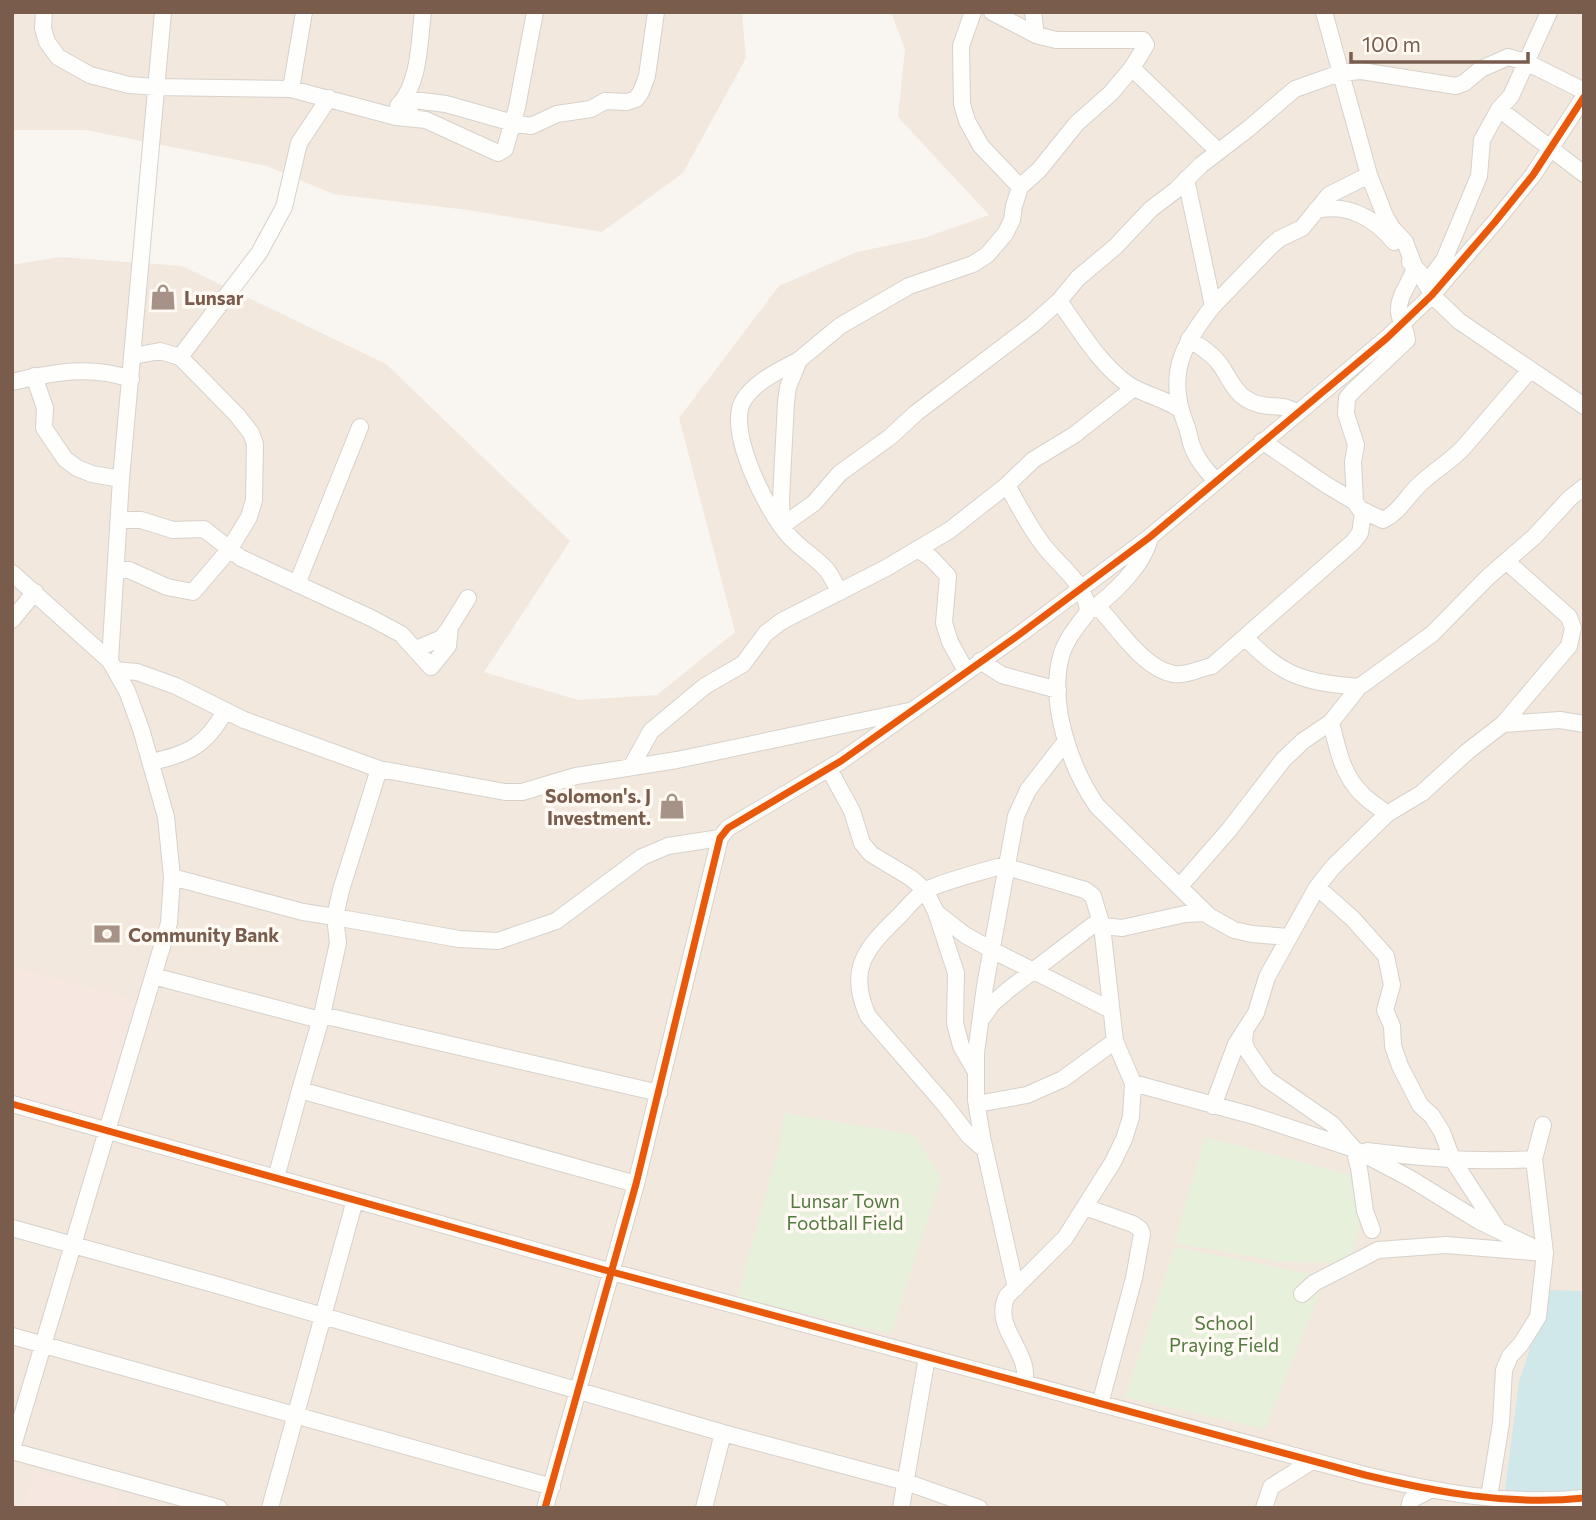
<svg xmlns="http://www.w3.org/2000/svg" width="1596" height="1520" font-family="Commissioner,sans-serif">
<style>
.residential{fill:#f2e8de}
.commercial{fill:#f6e8e1}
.green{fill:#e7f0db}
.water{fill:#d0e8ea}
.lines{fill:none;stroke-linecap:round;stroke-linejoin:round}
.minor-casing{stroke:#d7d1cb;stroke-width:18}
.minor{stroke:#fefefd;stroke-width:16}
.cycleway-casing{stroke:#fffaf3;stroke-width:11}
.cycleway{stroke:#e8590c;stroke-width:7}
.labels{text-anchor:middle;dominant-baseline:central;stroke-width:7;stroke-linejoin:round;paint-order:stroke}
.poi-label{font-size:19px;font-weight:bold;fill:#7a5c4d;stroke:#fffaf3;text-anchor:start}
.park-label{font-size:19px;fill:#537a41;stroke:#fffaf3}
</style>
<rect width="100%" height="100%" fill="#f9f5f0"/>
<!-- residential -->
<path class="residential" d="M 12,12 L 742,12 L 746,58 L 683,173 L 602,232 L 468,210 L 333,194 L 267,166 L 86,130 L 12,130 Z
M 891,12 L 1584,12 L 1584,1508 L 12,1508 L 12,265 L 60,257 L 182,266 L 386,364 L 570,541 L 484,672 L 578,700 L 657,695 L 735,632 L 679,418 L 779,286 L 857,252 L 924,238 L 989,215 L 898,117 L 905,49 Z"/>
<!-- commercial -->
<path class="commercial" d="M 12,967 L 145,1002 L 108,1130 L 12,1104 Z
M 33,1470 L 118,1493 L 114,1508 L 24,1508 Z"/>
<!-- green -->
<path class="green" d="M 784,1113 L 915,1135 L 941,1178 L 891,1334 L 737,1298 L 780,1143 Z
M 1205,1137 L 1370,1180 L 1350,1263 L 1284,1262 L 1174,1243 Z
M 1175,1247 L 1326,1277 L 1265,1429 L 1125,1397 Z"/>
<!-- water -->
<path class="water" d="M 1549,1290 L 1584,1291 L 1584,1498 L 1504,1498 L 1519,1382 Z"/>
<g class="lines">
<!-- minor casing -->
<g class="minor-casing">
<path id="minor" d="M 44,12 L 43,28 L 47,42 L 58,57 L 90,75 L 129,85 L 156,87 L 291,89 L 396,117 L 426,120 L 498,153 L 505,149 L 517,107 L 535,12
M 973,12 L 961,46 L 962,104 L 967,121 L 981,146 L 1020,187
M 1033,12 L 1036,35
M 1324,12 L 1369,175 L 1385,216 L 1392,228 L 1405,242 L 1415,268 C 1411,282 1397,297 1399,312 C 1400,321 1406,330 1407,340 L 1352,392 L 1347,398 L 1346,414 L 1356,445 L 1353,462 L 1355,502
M 1132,68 L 1218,151
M 291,89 L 304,12
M 398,106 C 420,84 419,42 423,12
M 1499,109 L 1584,174
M 414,118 L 407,109 L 406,99 L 446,104 L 513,123 L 531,126 L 557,114 L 591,109 L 605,101 L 627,102 L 636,99 L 641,92 L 647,76 L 656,12
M 1186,179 L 1213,306 C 1182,345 1166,375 1186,425 C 1189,431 1189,439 1192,446 C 1197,460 1206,470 1216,481
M 1316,210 C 1347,203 1375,218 1394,242
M 1410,262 L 1420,273 L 1432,295 L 1459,321 L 1584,406
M 1426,284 L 1444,260 L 1479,176 L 1482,140 L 1499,109 L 1511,96 L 1549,12
M 1059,301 C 1079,329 1100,365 1129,385 C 1145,395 1163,398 1178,408
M 1213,306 L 1270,247 L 1279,239 L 1302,228 L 1329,195 L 1369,175
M 1189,339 C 1200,346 1211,353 1219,363 C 1228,375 1233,390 1245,398 C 1265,412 1284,401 1296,413
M 180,357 L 259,253 L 284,207 L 299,143 L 329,98
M 799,360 C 780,370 754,382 743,401 C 726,431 768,514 790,537 C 801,549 815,557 826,569 C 832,576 835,585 840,592
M 34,376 L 45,408 L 44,428 L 65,459 L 77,468 L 92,474 L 121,479
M 12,382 C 54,372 90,365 131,379
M 1007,485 C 1019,506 1029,527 1044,546 C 1060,567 1086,583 1088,612 C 1078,625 1067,638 1062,653 C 1047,701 1070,767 1097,806 L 1209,916 L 1234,930 L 1252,934 L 1289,937
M 1362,510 L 1383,520 C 1400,512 1406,497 1419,485 C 1433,471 1450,462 1463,448 L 1530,370
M 119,520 L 141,520 L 173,530 L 204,529 L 241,558 L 371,618 L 401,634 L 431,667 L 448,646 L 450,627 L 468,598
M 782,526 L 814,503 L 840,473 L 890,437 L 916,413 L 1032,325 L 1059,301 L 1078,278 L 1115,247 L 1151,209 L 1176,190 L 1201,165 L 1248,129 L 1295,89 L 1340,73 L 1361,71 L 1456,86 L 1464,83 L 1481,69 L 1508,57 L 1526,62 L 1584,91
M 782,526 L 781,499 L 786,402 L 788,387 L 799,360 L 840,326 L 909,286 L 973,264 L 987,255 L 1005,234 L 1012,220 L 1014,206 L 1020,187 L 1039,170 L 1077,123 L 1111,93 L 1132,68 L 1146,45 L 1143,40 L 1056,40 L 1036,35 L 992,12
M 917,549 L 931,558 L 948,576 L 944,623 L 950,642 L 966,671
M 117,569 L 129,570 L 167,587 L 193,592 L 229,550 L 249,517 L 254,500 L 255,444 L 251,433 L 237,415 L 180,357 L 160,351 L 133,356
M 12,573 L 110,661 L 127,691 L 141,729 L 166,817 L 172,877 L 169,923 L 12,1449
M 297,584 L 360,427
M 1097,606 C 1118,627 1143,669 1174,674 C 1186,676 1201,668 1212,666 L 1353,542 L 1360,533 L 1363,514 L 1355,502 L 1325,484 L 1262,441
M 1089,611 C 1112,596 1144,565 1150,537
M 12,620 L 35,592
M 1246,638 C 1283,678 1307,682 1359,687
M 416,649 L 442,638 L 450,627
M 110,661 L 121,479 L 163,12
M 980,661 L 1002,675 L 1058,690
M 115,670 L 137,672 L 176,686 L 244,720 L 379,769 L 505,792 L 522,792 L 576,776 L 677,760 L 909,711
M 1331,722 C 1337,747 1342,774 1361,793 C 1368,801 1379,807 1387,814
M 1503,724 L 1560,720 L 1584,724
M 151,762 C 188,754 206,746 225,711
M 631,767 L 651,731 L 705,686 L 743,664 L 766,633 L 782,621 L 886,568 L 950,530 L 1007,485 L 1033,460 L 1074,435 L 1134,388
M 829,769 L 852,811 L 862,843 L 871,854 L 911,878 L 925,890 L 936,912 L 956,973 L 955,1023 L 961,1046 L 976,1072
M 172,877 L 303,912 L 335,917 L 341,890 L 379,769
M 1180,886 L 1229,830 L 1283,760 L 1303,741 L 1331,722 L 1359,687 L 1432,634 L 1488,577 L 1534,537 L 1570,498 L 1584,487
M 1317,887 L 1353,919 L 1386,956 L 1392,985 L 1385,1010 L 1392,1026 L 1393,1046 L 1400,1066 L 1420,1105 L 1432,1116 L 1442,1132 L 1452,1159 L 1497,1228
M 938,914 L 965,935 L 992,950 L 1111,1010
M 153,976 L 320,1020
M 322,1015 L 659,1093
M 983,1017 L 992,1004 L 1008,990 L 1093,925 L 1122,928 L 1185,914 L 1206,913
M 1245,1032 L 1244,1043 L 1247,1050 L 1267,1079 L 1332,1124 L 1354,1149 L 1359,1168 L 1365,1211 L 1372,1230
M 1133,1083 L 1254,1116 L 1354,1149 L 1411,1179 L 1479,1221 L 1545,1253 L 1538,1317 L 1521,1344 L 1510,1356 L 1504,1370 L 1501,1423 L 1489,1497
M 12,1104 L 612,1272 L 1365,1475 C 1436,1492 1510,1506 1584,1498
M 977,1104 L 1027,1095 L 1063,1079 L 1115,1041
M 1213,1106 L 1236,1044 L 1256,1013 L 1267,977 L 1317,887 L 1333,867 L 1387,814 L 1422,793 L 1468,751 L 1503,724 L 1569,646 L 1573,628 L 1569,617 L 1506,561
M 985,1150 L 969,1136 L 945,1105 L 868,1016 C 847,970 865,949 898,917 C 906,909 915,897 925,891 C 937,883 981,872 997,867 L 1007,867 L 1085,890 L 1093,896 L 1102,926 L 1115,1041 L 1133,1083 L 1131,1117 L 1124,1139 L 1113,1162 L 1065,1238 L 1007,1296 C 994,1322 1019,1343 1024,1366 C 1026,1372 1025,1378 1024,1383
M 1367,1151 C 1422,1158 1479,1163 1534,1159
M 276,1178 L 300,1090
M 636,1184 L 300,1090 L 322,1015 L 338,943 L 335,917 L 459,939 L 498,941 L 556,921 L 642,857 L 668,846 L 720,838
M 1085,1207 L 1133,1224 L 1140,1229 L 1142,1234 L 1134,1278 L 1100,1404
M 12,1228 L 217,1285 L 723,1433 L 906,1482 L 979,1508
M 1016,1288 L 982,1137 L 976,1100 L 976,1053 L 985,986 L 1016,816 L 1028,790 L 1066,741
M 1302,1294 L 1314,1283 L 1378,1250 L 1446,1245 L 1545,1253 L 1534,1159 L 1543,1125
M 12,1336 L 552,1487
M 12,1451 L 219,1508
M 270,1508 L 355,1200
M 545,1508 L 636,1184 L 720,838 L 728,828 L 841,761 L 1020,634 L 1150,537 L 1387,338 L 1432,295 L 1495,222 L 1533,175 L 1584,97
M 704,1508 L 723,1433
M 901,1508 L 927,1357
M 1264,1508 L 1271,1487 L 1312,1461
M 1409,1508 L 1411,1500 L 1430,1490"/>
</g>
<!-- minor -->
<use href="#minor" class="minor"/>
<!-- cycleway casing -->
<g class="cycleway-casing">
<path id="cycleway" d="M 12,1104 L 612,1272 L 1365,1475 C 1436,1492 1510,1506 1584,1498
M 545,1508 L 636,1184 L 720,838 L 728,828 L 841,761 L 1020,634 L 1150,537 L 1387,338 L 1432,295 L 1495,222 L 1533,175 L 1584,97"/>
</g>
<!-- cycleway -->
<use href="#cycleway" class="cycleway"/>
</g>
<!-- icons -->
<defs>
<g id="shop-bare" transform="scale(2.1)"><path d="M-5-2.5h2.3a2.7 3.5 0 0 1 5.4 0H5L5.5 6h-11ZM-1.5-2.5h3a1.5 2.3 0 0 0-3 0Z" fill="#a69286" stroke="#fffaf3" stroke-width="2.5" paint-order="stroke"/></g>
<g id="bank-bare" transform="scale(2.1)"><path d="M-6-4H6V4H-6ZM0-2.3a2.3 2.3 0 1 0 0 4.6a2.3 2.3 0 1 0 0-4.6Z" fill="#a69286" stroke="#fffaf3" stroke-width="2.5" paint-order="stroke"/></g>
</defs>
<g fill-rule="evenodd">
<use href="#shop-bare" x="163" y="297"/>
<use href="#shop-bare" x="672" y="806"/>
<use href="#bank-bare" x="107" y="934"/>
</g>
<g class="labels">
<!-- poi labels -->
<g class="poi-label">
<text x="184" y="297">Lunsar</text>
<text x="651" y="795" text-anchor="end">Solomon's. J<tspan x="651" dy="22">Investment.</tspan></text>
<text x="128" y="934">Community Bank</text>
</g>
<!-- park labels -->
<g class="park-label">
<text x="845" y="1200">Lunsar Town<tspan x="845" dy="22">Football Field</tspan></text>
<text x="1224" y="1322">School<tspan x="1224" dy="22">Praying Field</tspan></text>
</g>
</g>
<!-- border -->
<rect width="1596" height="1520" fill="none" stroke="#7a5c4d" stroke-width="28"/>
<!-- scale -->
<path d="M1351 52v10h177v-10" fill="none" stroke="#7a5c4d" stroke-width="3.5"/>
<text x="1362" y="52" font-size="21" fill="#7a5c4d" stroke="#fffaf3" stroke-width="5" paint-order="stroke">100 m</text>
</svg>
